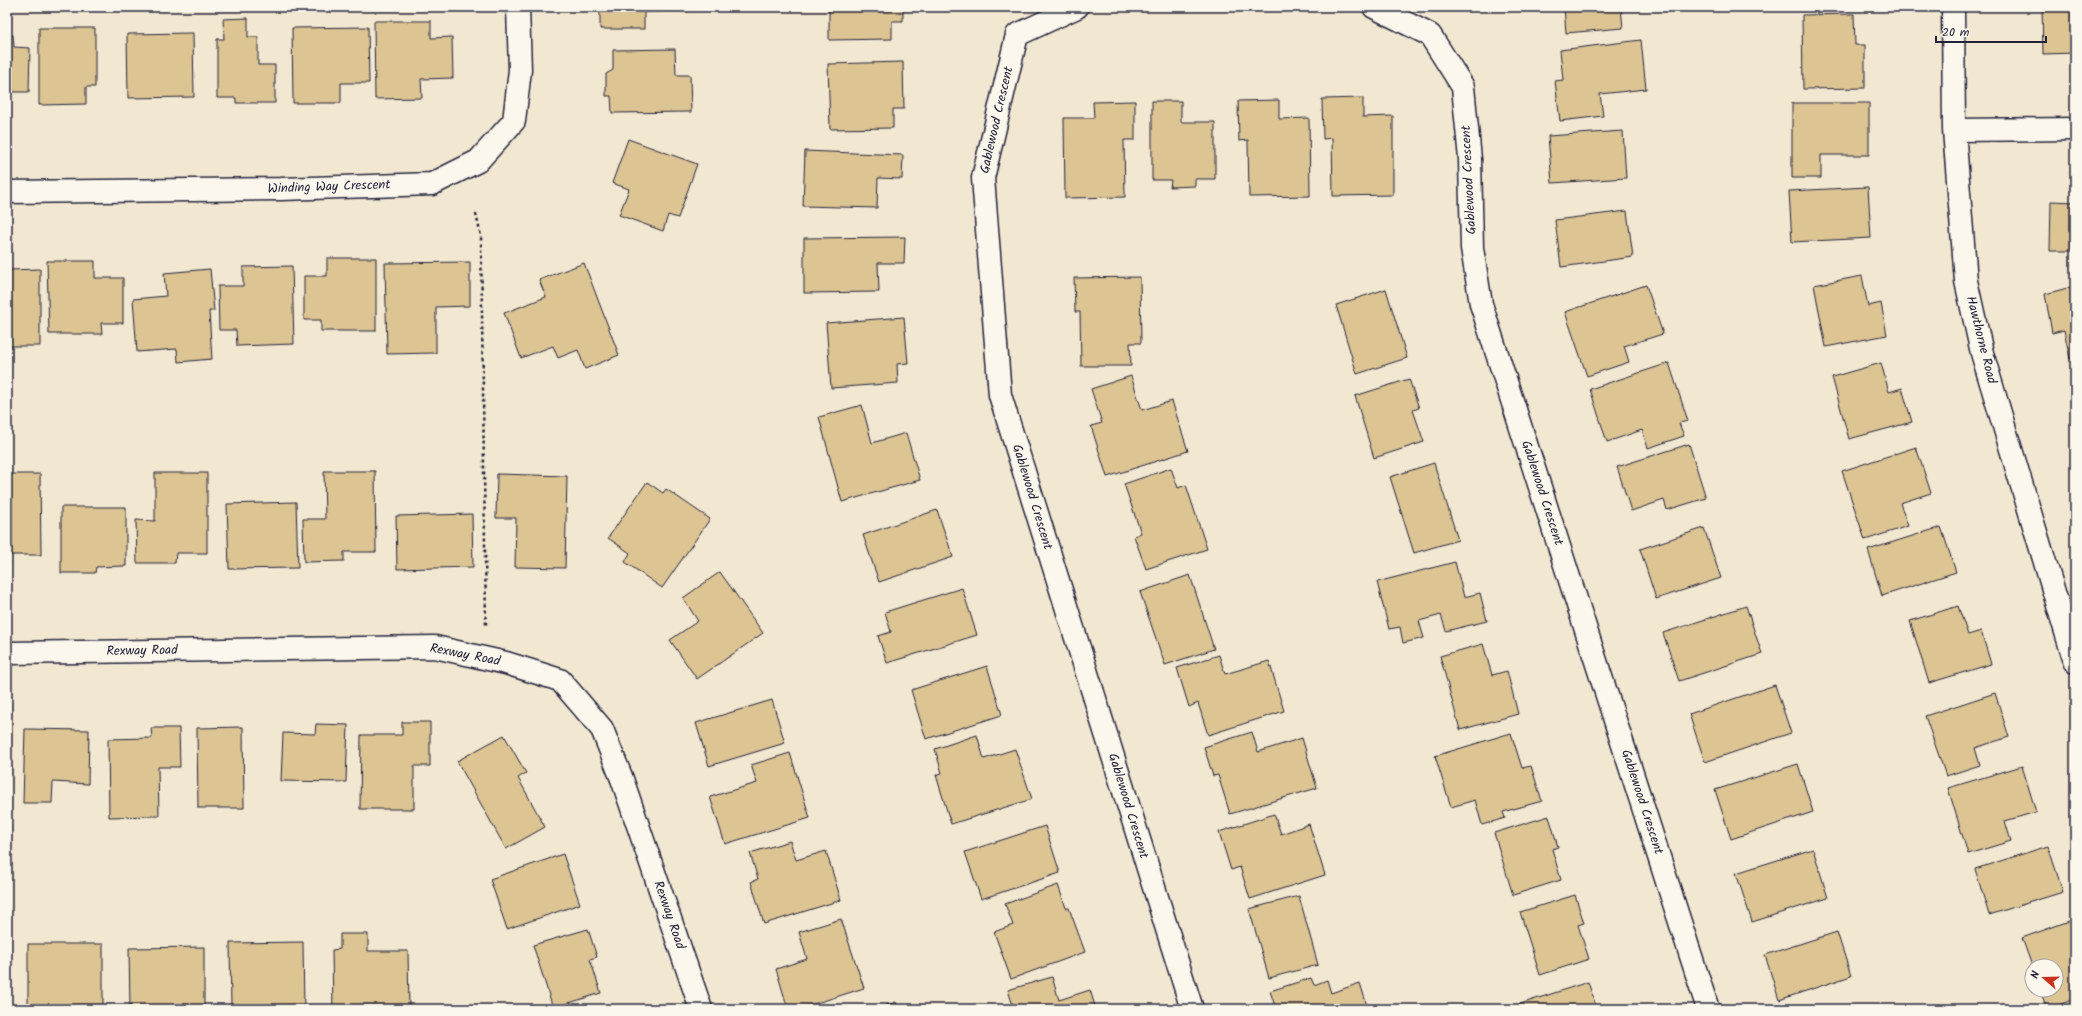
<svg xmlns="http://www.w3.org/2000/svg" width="2082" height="1016" font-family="Kalam,sans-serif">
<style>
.building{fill:#dcc493;stroke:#22223b}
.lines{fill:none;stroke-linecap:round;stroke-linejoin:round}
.minor-casing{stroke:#22223b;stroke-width:25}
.path{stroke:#22223b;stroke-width:2.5;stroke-dasharray:3 3;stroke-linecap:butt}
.minor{stroke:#fbf7ec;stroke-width:22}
.labels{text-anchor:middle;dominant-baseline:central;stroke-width:3.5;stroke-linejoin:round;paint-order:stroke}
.street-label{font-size:13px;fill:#22223b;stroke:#fbf7ec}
</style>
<rect width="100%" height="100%" fill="#f2e8d1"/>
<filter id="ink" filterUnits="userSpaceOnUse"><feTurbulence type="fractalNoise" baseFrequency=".025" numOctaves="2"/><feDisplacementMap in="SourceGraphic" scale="8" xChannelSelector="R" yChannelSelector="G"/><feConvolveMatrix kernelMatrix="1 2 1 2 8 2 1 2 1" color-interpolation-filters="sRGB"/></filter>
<g filter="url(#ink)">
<!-- building -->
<path class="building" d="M 600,7 L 689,7 L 689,11 L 644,12 L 644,29 L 600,29 Z
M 829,7 L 903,7 L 903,21 L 892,21 L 892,39 L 829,40 Z
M 1564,7 L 1621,7 L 1623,28 L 1566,33 Z
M 2042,7 L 2075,7 L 2075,53 L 2043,54 Z
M 1854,14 L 1855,45 L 1865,45 L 1865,88 L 1803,89 L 1802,15 Z
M 248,18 L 248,37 L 258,37 L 258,65 L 275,65 L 275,103 L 236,103 L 236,98 L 217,98 L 217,39 L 224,39 L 223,19 Z
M 374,21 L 431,21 L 431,38 L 452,37 L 453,78 L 421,79 L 422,98 L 375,99 Z
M 368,27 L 369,83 L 341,83 L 341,103 L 293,103 L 292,28 Z
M 39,28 L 95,28 L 95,87 L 86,87 L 86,104 L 39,105 Z
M 193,33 L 194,97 L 128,98 L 127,34 Z
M 7,35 L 13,35 L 14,47 L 30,48 L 29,92 L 7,92 Z
M 1641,40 L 1646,89 L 1600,94 L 1603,116 L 1560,121 L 1555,81 L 1563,80 L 1560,50 Z
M 675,49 L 676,75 L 690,75 L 691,112 L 612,113 L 611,96 L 606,96 L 606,74 L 613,70 L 613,50 Z
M 903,62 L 904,109 L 893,109 L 893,128 L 830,129 L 828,64 Z
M 1363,98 L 1363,117 L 1393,116 L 1393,195 L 1333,196 L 1332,138 L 1323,139 L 1322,99 Z
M 1279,100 L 1279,119 L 1309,118 L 1310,196 L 1249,197 L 1248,140 L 1239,141 L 1238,101 Z
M 1135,101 L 1135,140 L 1124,140 L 1125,197 L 1065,198 L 1064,118 L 1094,118 L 1093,102 Z
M 1152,101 L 1181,101 L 1181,122 L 1215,122 L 1215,179 L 1195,179 L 1195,186 L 1170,187 L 1171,180 L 1152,180 Z
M 1792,103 L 1869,103 L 1869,155 L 1821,155 L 1821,178 L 1792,178 Z
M 1623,131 L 1626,178 L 1552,183 L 1548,136 Z
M 628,139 L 697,164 L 678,218 L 668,215 L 663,231 L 619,215 L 629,189 L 612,183 Z
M 805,151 L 903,155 L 902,179 L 878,178 L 877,208 L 803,206 Z
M 1868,187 L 1871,238 L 1792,242 L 1789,191 Z
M 2051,201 L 2075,202 L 2075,251 L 2050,251 Z
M 1627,211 L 1633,257 L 1561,267 L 1555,220 Z
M 905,237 L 904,263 L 878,263 L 879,292 L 804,293 L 804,238 Z
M 327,258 L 376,258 L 376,331 L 321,331 L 321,320 L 304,320 L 304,276 L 327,276 Z
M 47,261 L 95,261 L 95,278 L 123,278 L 123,323 L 101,323 L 102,334 L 49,334 Z
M 470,262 L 470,306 L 436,307 L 436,353 L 387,354 L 385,263 Z
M 584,263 L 619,355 L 585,369 L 578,350 L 558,358 L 553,346 L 521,358 L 504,313 L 546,297 L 539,280 Z
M 292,266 L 294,344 L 237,346 L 236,330 L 219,330 L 218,286 L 243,286 L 243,267 Z
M 40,269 L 40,346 L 7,346 L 7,270 Z
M 210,269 L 214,311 L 209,311 L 212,359 L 178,362 L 177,349 L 137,352 L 133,299 L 166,296 L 164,273 Z
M 1862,276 L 1868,306 L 1881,303 L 1887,335 L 1826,347 L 1814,285 Z
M 1140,277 L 1141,343 L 1130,343 L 1131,366 L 1081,366 L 1080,312 L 1075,312 L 1074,278 Z
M 1646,285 L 1663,334 L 1624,346 L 1629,362 L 1587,376 L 1565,312 Z
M 2075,286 L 2075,358 L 2070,359 L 2064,330 L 2052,333 L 2045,294 Z
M 1386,289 L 1407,358 L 1357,374 L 1336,305 Z
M 904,317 L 908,363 L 897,364 L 898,383 L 831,388 L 826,323 Z
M 1669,363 L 1688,421 L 1679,423 L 1684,436 L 1648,448 L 1642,430 L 1607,442 L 1590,389 Z
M 1881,363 L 1889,392 L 1902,388 L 1912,422 L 1849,439 L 1832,377 Z
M 1131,376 L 1142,410 L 1172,401 L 1188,451 L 1107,477 L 1091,426 L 1102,423 L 1091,389 Z
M 1409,379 L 1419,408 L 1413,410 L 1424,442 L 1374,458 L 1355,396 Z
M 862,405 L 872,443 L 906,433 L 920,480 L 842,502 L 819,417 Z
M 1689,444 L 1706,498 L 1667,510 L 1664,500 L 1631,511 L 1617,467 Z
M 1916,447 L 1931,493 L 1900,503 L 1908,526 L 1865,540 L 1842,471 Z
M 1434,463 L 1458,540 L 1414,553 L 1390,477 Z
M 1171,468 L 1178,488 L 1186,485 L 1207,549 L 1146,569 L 1134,536 L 1141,533 L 1124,484 Z
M 324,471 L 375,471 L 376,552 L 344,552 L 344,561 L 304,562 L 303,519 L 325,519 Z
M 155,473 L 207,473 L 207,553 L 176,553 L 175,563 L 137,563 L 136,520 L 155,521 Z
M 7,474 L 40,474 L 41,555 L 9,555 L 10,565 L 7,565 Z
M 497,474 L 567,476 L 565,568 L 515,567 L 516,518 L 496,518 Z
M 647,482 L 663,493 L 666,489 L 710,519 L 662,588 L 625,562 L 630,553 L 608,538 Z
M 296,502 L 298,568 L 229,569 L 227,504 Z
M 61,507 L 126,507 L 126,566 L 96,567 L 95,573 L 61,573 Z
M 937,510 L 953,557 L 879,582 L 863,535 Z
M 472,514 L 473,567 L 397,569 L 396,516 Z
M 1941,527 L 1956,572 L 1882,596 L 1868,550 Z
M 1704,528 L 1721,578 L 1656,599 L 1640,549 Z
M 1455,562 L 1464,597 L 1480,593 L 1487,621 L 1446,631 L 1441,615 L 1419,621 L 1424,638 L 1403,643 L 1400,627 L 1389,629 L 1377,582 Z
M 720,572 L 763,633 L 697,679 L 670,640 L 698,621 L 683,598 Z
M 1190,575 L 1214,649 L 1165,665 L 1140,592 Z
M 962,588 L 977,635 L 887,663 L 878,636 L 891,632 L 885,612 Z
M 1746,606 L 1762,654 L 1679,681 L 1663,633 Z
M 1958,606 L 1968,635 L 1981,631 L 1991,664 L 1929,683 L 1910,621 Z
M 1483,644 L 1492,675 L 1507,671 L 1518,714 L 1460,730 L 1440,656 Z
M 1219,655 L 1225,674 L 1269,661 L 1284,711 L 1208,735 L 1198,703 L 1189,707 L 1177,668 Z
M 987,666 L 1002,715 L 926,739 L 911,690 Z
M 1775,685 L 1791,733 L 1705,762 L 1689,714 Z
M 1995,693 L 2009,737 L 1975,748 L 1980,765 L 1946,776 L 1925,716 Z
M 772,700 L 785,743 L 709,766 L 696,723 Z
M 402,722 L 430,722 L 430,766 L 414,766 L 414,809 L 360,809 L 361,735 L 402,735 Z
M 316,724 L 348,725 L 346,782 L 281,781 L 283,733 L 315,734 Z
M 243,727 L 244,808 L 198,808 L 197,728 Z
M 151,728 L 179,728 L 180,767 L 158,767 L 159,816 L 109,817 L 108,739 L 152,738 Z
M 25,729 L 89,730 L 88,784 L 53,782 L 52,803 L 23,803 Z
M 1252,732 L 1258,752 L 1302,738 L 1317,788 L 1230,814 L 1218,775 L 1213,776 L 1204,747 Z
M 1511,733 L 1522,768 L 1531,766 L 1542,801 L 1503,812 L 1505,818 L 1482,825 L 1475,800 L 1451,807 L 1435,756 Z
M 504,735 L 526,773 L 518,778 L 545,827 L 506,849 L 457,761 Z
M 977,735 L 984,759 L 1015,749 L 1032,799 L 951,824 L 936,775 L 942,773 L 935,749 Z
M 790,753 L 810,818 L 725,844 L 710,797 L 757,783 L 751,765 Z
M 1798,764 L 1813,812 L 1731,839 L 1715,790 Z
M 2022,766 L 2036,812 L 2005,821 L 2011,841 L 1968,854 L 1948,788 Z
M 1274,814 L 1281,834 L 1309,824 L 1325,875 L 1250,899 L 1240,867 L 1231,870 L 1219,832 Z
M 1549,816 L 1558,847 L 1552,849 L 1561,880 L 1513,895 L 1494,833 Z
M 1045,826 L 1060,873 L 981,899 L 965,852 Z
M 790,841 L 796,860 L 826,851 L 841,900 L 764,924 L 751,882 L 758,879 L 750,853 Z
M 2048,846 L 2063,892 L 1989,915 L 1975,869 Z
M 1813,849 L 1828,898 L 1752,922 L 1736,873 Z
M 563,854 L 580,904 L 507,929 L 490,879 Z
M 1058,885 L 1066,908 L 1069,908 L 1085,952 L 1011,979 L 994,932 L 1013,925 L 1005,904 Z
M 1575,895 L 1584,923 L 1578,925 L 1589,959 L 1540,975 L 1520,912 Z
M 1299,896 L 1318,965 L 1269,978 L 1249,909 Z
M 841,919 L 864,988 L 798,1009 L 788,1009 L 776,969 L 807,959 L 799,932 Z
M 2072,920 L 2075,928 L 2075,999 L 2047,1009 L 2040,990 L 2056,990 L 2056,966 L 2032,966 L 2022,938 Z
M 588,929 L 597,957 L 590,959 L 601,993 L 553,1008 L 533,945 Z
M 1837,932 L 1851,976 L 1779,1000 L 1765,955 Z
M 340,934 L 368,934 L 368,951 L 408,951 L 409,1009 L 333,1009 L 332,950 L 340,949 Z
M 303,942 L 304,1009 L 231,1009 L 230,943 Z
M 28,944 L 103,944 L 103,1009 L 28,1009 Z
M 204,947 L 204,1009 L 130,1009 L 129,948 Z
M 1052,977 L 1059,1000 L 1090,990 L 1096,1009 L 1014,1009 L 1008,990 Z
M 1311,978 L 1314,985 L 1327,980 L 1331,993 L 1360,983 L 1368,1009 L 1276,1009 L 1270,991 Z
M 1588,982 L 1597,1009 L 1611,1004 L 1612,1009 L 1512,1009 L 1511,1007 Z
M 896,1002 L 898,1009 L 875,1009 Z"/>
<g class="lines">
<!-- minor casing -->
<g class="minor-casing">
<path id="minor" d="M 1077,7 L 1017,35 L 983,178 L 1000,395 L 1192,1009
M 1374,7 L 1430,35 L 1463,87 L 1470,159 L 1472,248 L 1481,304 L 1708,1009
M 1953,7 L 1954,130 L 1966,281 L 1982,353 L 2075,662
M 1954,130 L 2075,129
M 7,192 L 281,189 L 432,184 L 478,161 L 514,121 L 520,70 L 518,7
M 7,653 L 435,647 L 506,663 L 560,680 L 602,729 L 622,779 L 701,1009"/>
</g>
<!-- path -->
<path class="path" d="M 476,214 L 481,236 L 486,626"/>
<!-- minor -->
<use href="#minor" class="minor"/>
</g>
</g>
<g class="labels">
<!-- street labels -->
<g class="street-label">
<text transform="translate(997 120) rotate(-77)">Gablewood Crescent</text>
<text transform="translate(1469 180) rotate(-93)">Gablewood Crescent</text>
<text transform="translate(329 187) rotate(-2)">Winding Way Crescent</text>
<text transform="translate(1981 340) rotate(76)">Hawthorne Road</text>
<text transform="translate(1542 493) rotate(72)">Gablewood Crescent</text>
<text transform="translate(1032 497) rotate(73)">Gablewood Crescent</text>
<text transform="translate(142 651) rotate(-1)">Rexway Road</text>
<text transform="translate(465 655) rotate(11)">Rexway Road</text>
<text transform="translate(1642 802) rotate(72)">Gablewood Crescent</text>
<text transform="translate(1128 806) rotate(73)">Gablewood Crescent</text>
<text transform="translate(669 915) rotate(71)">Rexway Road</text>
</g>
</g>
<!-- margin -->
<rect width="2082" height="1016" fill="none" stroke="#fbf7ec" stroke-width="24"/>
<rect x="12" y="12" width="2058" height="992" fill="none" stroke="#22223b" stroke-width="1.5" filter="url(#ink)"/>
<!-- north arrow -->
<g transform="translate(2044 978) rotate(290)"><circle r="19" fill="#fbf7ec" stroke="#a4a2a5"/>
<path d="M0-3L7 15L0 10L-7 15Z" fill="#c8321e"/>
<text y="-6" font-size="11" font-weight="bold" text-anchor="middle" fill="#22223b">N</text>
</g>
<!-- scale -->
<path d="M1936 36v6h110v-6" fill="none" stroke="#22223b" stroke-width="2"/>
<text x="1942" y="36" font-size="12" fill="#22223b" stroke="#fbf7ec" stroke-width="3" paint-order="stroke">20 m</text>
</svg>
